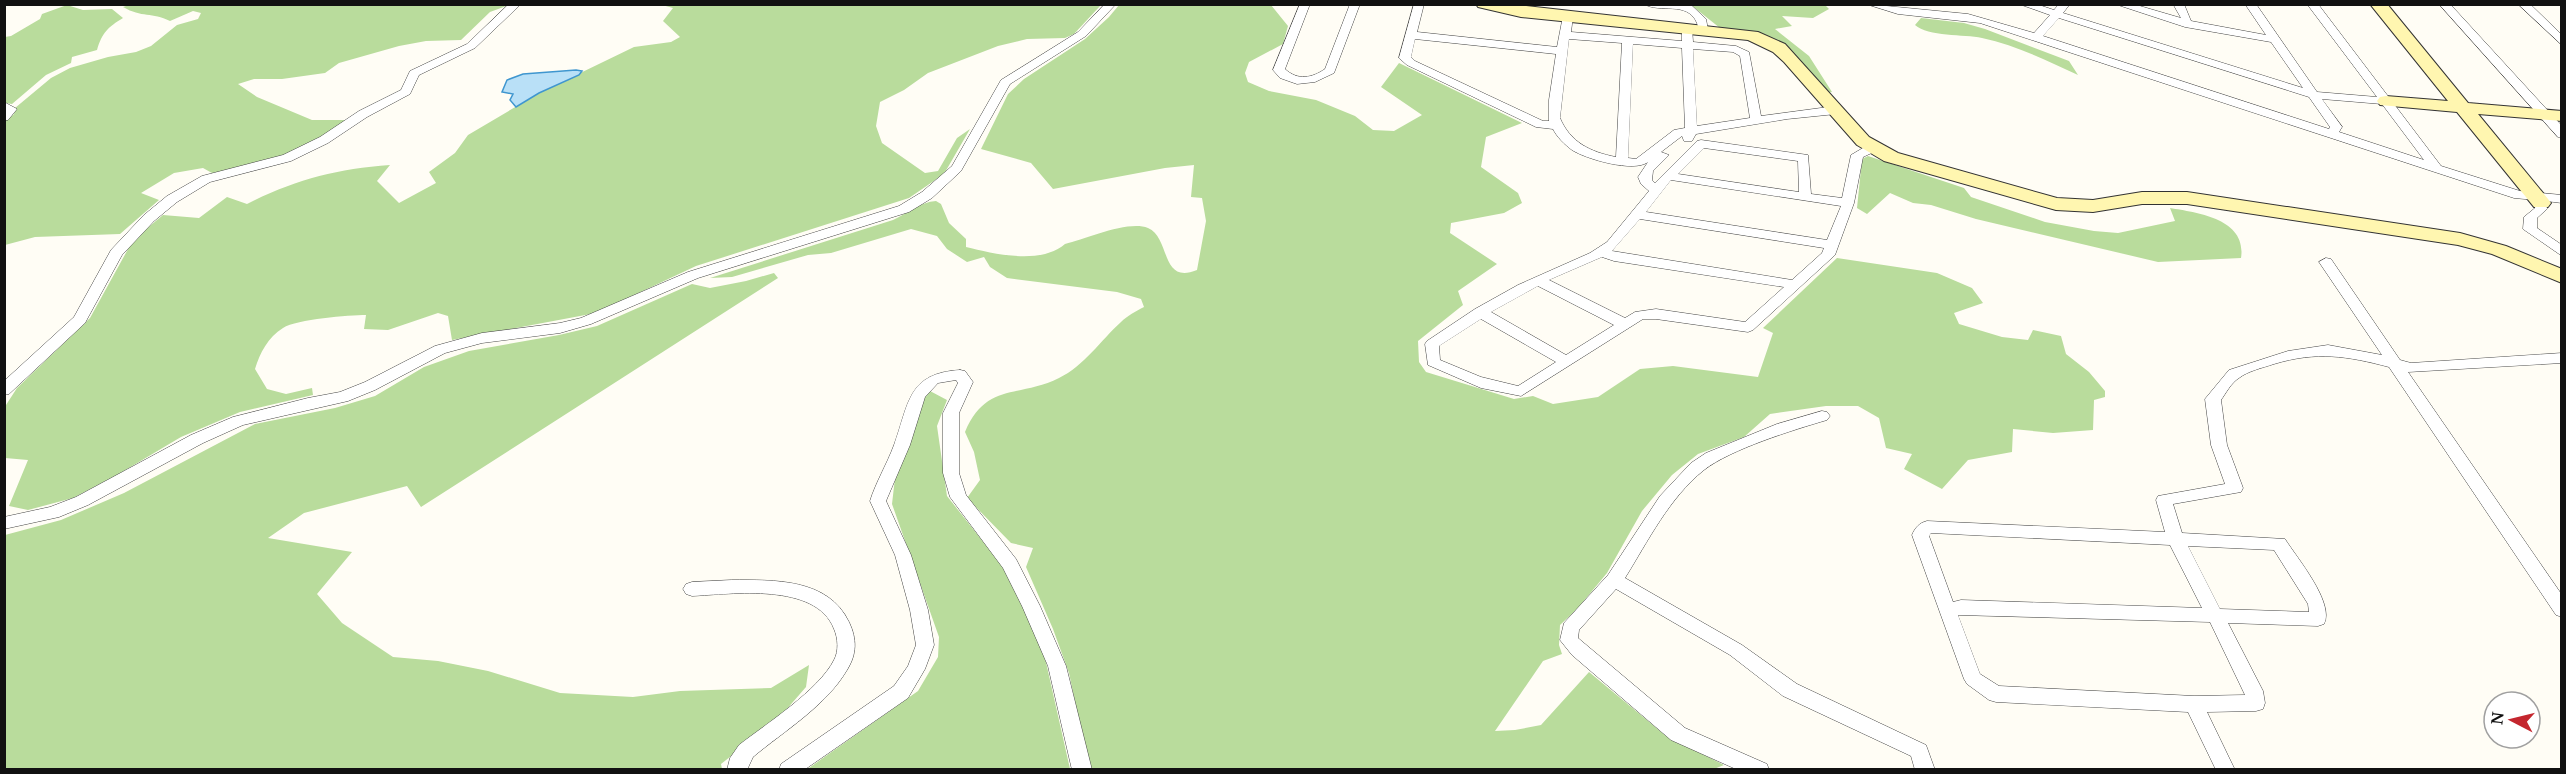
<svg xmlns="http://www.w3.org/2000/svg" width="2566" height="774" font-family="'Noto Serif',serif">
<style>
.forest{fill:#b9dc9c}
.water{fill:#b9e0f7;stroke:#3f96cf;stroke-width:1.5}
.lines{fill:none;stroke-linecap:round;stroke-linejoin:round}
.street-casing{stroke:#444;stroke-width:1}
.secondary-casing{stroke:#333;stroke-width:2}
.street{fill:#fff;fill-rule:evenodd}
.secondary{fill:#fff6b0;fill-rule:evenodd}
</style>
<rect width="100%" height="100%" fill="#fffdf5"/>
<!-- forest -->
<path class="forest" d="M 132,4 L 509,5 L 490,12 L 461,40 L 426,41 L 399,46 L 339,63 L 325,73 L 282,79 L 254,79 L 238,84 L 257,97 L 312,120 L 347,120 L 300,152 L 251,167 L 212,173 L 203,168 L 174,173 L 141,193 L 159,200 L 120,234 L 35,237 L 5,245 L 5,121 L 14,114 L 15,108 L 51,78 L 70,68 L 108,57 L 136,52 L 151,46 L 177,25 L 198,19 L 201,13 L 193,11 L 170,21 C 152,12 142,18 123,7 Z
M 67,5 L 83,10 L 112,9 L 123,18 C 108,27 102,33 97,50 L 72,57 L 71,63 L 46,75 L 12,104 L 5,103 L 5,37 L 11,36 L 40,19 L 42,14 Z
M 662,5 L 1101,5 L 1074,34 L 1065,38 L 1027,39 L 998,46 L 928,73 L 904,90 L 880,102 L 876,126 L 882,143 L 925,173 L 938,171 L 957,138 L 970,129 L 944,174 L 909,198 L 696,266 L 596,313 L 452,340 L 448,316 L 438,313 L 388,330 L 364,329 L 366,315 C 349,315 297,319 283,328 C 268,337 260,353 255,369 L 267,389 L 286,394 L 312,388 L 313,395 L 240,412 L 181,437 L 117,475 L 73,498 L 28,510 L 9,506 L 28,460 L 5,458 L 6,405 L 17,388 L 90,318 L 133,240 L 163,215 L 199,218 L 227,197 L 247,204 C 294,180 336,169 390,165 L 377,181 L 399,203 L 436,183 L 429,172 L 455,153 L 468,135 L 539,93 L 634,47 L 671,42 L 680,37 L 663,21 L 673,8 Z
M 1119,5 L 1271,5 L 1288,26 L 1283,44 L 1249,62 L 1245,73 L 1248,82 L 1269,91 L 1316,100 L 1355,116 L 1373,130 L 1394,131 L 1422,115 L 1381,87 L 1399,63 L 1522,123 L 1486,137 L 1481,167 L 1518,193 L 1522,203 L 1504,213 L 1451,223 L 1450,233 L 1497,264 L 1458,291 L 1463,305 L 1418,341 L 1419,362 L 1426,372 L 1514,399 L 1533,396 L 1553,404 L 1598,397 L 1640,369 L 1673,366 L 1758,377 L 1773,333 L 1763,328 L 1837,258 L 1937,273 L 1972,288 L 1983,303 L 1954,313 L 1959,324 L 2002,337 L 2028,340 L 2033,330 L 2061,336 L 2066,354 L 2089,372 L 2105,391 L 2105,397 L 2094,400 L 2093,430 L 2053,433 L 2013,429 L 2012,452 L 1968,460 L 1942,489 L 1904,469 L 1912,454 L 1886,448 L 1879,418 L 1858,406 L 1826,406 L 1770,414 L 1744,437 L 1698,454 L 1672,475 L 1642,511 L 1607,573 L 1578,608 L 1560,625 L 1559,645 L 1562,654 L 1543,661 L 1495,731 L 1515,730 L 1541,725 L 1589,672 L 1665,735 L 1724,765 L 1714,769 L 1089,769 L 1069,673 L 1053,629 L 1026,567 L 1033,548 L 1011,543 L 967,498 L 980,480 L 974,452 L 965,432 C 986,382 1019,398 1059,378 C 1084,366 1101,340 1121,322 C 1127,316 1136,311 1144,307 L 1141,299 L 1117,292 L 1007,278 L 990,267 L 984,257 L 967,262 L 947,249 L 937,236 L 911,229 L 831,253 L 808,255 L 732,277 L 710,278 L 893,220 C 908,213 920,202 936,201 L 941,204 L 949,223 L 966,239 L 966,247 C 994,254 1041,265 1065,244 C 1086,239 1128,220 1148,228 C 1171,238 1160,285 1197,270 L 1206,221 L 1202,198 L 1191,197 L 1194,165 L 1165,168 L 1053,189 L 1031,163 L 981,149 L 1008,94 L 1024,79 L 1085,39 L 1109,17 Z
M 1691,5 L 1825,5 L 1829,9 L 1813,18 L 1782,16 L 1792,26 L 1775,29 L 1809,56 L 1832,92 L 1826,93 L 1760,34 L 1720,28 Z
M 1921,18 L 1964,23 L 1985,29 L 2069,61 L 2078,75 C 2047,61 2016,45 1982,38 C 1964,34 1928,37 1915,25 Z
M 1868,156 L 1964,188 L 1971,197 L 2045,222 L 2094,231 L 2118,233 L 2175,221 L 2170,208 C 2199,213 2247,219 2241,258 L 2158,262 L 1976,219 L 1931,205 L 1913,203 L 1890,193 L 1867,214 L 1857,208 L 1862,159 Z
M 774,273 L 778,278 L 421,507 L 407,486 L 304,513 L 268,538 L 352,552 L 317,594 L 342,623 L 393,657 L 438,661 L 488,671 L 560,693 L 633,697 L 680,691 L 771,688 L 809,665 L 806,687 L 779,718 L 721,764 L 722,769 L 5,770 L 5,535 L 61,520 L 124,493 L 255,424 L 335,408 L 375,396 L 424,367 L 469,351 L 559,335 L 597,326 L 692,284 L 710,288 L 746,281 Z
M 930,391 L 947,400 L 937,426 L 947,496 L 1004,568 L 1043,649 L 1070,769 L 806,770 L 918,691 L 938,657 L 939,637 L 892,504 L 895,478 L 920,400 Z"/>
<!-- water -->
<path class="water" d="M 576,70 L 582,71 L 579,75 L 539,93 L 516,107 L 510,100 L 513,94 L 502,92 L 507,80 L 523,74 Z"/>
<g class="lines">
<!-- street casing -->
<g class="street-casing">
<path id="street" d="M 509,4 L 521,4 L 475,48 L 419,75 L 410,94 L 367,117 L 328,143 L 291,161 L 210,182 L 177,202 L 154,221 L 122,255 L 85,323 L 9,394 L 4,395 L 4,381 L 74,317 L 111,250 L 144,215 L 167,196 L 202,176 L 283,155 L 320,137 L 359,111 L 401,90 L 410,71 L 467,44 Z
M 1105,4 L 1116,4 L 1086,36 L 1010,84 L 961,171 L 932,198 L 909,212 L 698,278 L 591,324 L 560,333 L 482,343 L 445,353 L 375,390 L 348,401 L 243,425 L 203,443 L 88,505 L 59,517 L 4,529 L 4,517 L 50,507 L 76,497 L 191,435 L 233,417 L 308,398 L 340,392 L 365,382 L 435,346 L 482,333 L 560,323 L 581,318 L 688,272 L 899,206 L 922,192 L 952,166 L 1001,80 L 1078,32 Z
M 1300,4 L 1310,4 L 1285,69 C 1298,81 1312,78 1325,69 L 1350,4 L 1360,4 L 1334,73 L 1315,82 L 1297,84 L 1280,78 L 1273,70 Z
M 1414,4 L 1424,4 L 1417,32 L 1557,47 L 1563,16 L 1568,13 L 1573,16 L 1571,32 L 1682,41 L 1682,28 L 1687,25 L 1692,28 L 1693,42 L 1736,46 L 1749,52 L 1761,116 L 1836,106 L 1842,110 L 1836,114 L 1787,119 L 1696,134 L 1692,141 L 1684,141 L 1682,136 L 1661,152 L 1669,155 L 1653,171 L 1652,180 L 1655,183 L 1697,141 L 1701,140 L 1808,155 L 1811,194 L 1842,198 L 1851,155 L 1868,145 L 1876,145 L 1876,151 L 1863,157 L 1854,203 L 1835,255 L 1753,330 L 1748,332 L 1656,319 L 1643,319 L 1521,396 L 1481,388 L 1428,365 L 1425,344 L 1427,341 L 1475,309 L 1518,285 L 1590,253 L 1607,242 L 1649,191 L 1641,184 L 1638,177 L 1648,162 C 1634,173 1586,159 1572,150 C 1564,144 1557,137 1553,129 L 1536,127 L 1407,65 L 1399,58 ZM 1415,39 L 1556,54 L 1549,100 L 1549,121 L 1543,121 L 1415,61 L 1411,57 ZM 1569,39 L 1622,43 L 1616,157 C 1590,152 1570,142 1560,118 ZM 1633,44 L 1682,48 L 1685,128 L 1674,130 L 1636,159 L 1628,158 ZM 1693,49 L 1733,52 L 1740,56 L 1750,118 L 1697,126 ZM 1704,148 L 1798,161 L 1799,192 L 1678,174 ZM 1671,180 L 1841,206 L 1827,240 L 1646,212 ZM 1640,219 L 1824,248 L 1822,253 L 1792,280 L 1612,251 ZM 1602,257 L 1614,261 L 1784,287 L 1745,322 L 1656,309 L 1635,312 L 1625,318 L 1549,280 ZM 1538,286 L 1614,325 L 1566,355 L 1491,312 ZM 1481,319 L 1556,362 L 1518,386 L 1481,377 L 1440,360 L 1439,346 Z
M 1644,4 L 1690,4 L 1706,19 L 1708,30 L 1707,32 L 1699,32 C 1698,29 1698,26 1697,23 C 1687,0 1660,14 1644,4 Z
M 1866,4 L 1968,14 L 2034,33 L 2050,15 L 2019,4 L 2036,4 L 2054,10 L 2059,4 L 2070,4 L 2063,13 L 2303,88 L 2271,42 L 2185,27 L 2115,4 L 2133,4 L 2181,18 L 2173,4 L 2184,4 L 2191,21 L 2266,35 L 2245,4 L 2256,4 L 2317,92 L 2377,97 L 2307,4 L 2318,4 L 2441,166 L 2520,191 L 2562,195 L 2562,203 L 2546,201 L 2547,209 L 2537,218 L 2537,228 L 2562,245 L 2562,256 L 2523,229 L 2524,217 L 2535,208 L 2536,200 L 2514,198 L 1980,23 L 1898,14 ZM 2059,18 L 2309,97 L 2330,127 L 2329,129 L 2043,36 ZM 2322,99 L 2382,104 L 2424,160 L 2339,132 L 2342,127 Z
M 2439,4 L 2450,4 L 2562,126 L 2562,137 L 2558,137 Z
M 2518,4 L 2530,4 L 2562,35 L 2562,45 Z
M 4,102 L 17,109 L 8,120 L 4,120 Z
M 2326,258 L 2331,259 L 2400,360 L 2411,363 L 2562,353 L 2562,363 L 2408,372 L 2562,595 L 2562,617 L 2556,615 L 2389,367 C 2347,356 2317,351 2274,364 C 2262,368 2248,371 2239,378 C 2231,383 2226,393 2221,400 L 2227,445 L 2243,488 L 2241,492 L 2173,504 L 2182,533 L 2285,539 C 2297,558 2335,603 2324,624 L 2318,626 L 2228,623 L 2263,691 L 2265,703 L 2263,709 L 2256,711 L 2207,712 L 2235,770 L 2216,770 L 2188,712 L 1996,702 L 1989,700 L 1967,684 L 1964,679 L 1912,535 C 1915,528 1919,523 1927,521 L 2165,532 L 2156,500 L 2158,496 L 2225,484 L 2211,445 L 2205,399 L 2229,370 L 2288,351 L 2328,345 L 2382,355 L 2319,262 ZM 1931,533 L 2170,545 L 2202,608 L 1961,600 L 1953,602 L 1929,536 ZM 2188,546 L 2274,550 L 2308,604 L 2309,612 L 2220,609 ZM 1958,615 L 2210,622 L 2245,695 L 2194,696 L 1999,686 L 1980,674 Z
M 960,370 L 965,371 L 973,382 L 959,413 L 959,473 L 966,495 L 1016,559 L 1040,606 L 1066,666 L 1092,770 L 1072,770 L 1048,666 L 1022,606 L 1003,568 L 950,497 L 943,473 L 943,413 L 958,383 L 956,380 L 938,383 L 925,397 L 910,445 L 886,501 L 911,555 L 928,610 L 934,645 L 925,669 L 908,698 L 804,770 L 779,770 L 781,764 L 894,686 L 908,666 L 916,645 L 910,610 L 895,555 L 870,501 C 876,482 887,464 894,445 C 909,404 907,373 960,370 Z
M 1822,411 L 1827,412 L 1830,416 L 1827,420 C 1793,430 1731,449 1704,470 C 1669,498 1648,541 1625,578 L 1742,645 L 1797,684 L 1926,745 L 1935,770 L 1915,770 L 1911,756 L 1783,696 L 1730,655 L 1616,589 L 1579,630 L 1578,638 L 1685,728 L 1767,764 L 1769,770 L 1738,770 L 1671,740 L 1572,655 L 1560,640 L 1564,623 L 1608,575 L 1660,496 L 1691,463 L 1706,453 L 1777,424 Z
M 732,580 C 774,580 828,578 849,622 C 857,639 857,654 847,670 C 826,706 784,731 753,757 L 747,770 L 727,770 L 730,758 L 739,745 C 766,724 819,690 834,660 C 839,651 838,638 834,629 C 816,582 732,594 692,596 L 686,594 L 683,589 L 686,584 L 692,582 Z"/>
</g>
<!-- secondary casing -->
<g class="secondary-casing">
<path id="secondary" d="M 1476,4 L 1508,4 L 1758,32 L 1785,44 L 1869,137 L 1898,153 L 2057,198 L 2093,200 L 2142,192 L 2187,192 L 2460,233 L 2506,246 L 2562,269 L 2562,283 L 2492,254 L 2458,245 L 2187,204 L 2142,204 L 2093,212 L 2056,210 L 1884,161 L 1857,145 L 1784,62 L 1773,52 L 1748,40 L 1521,17 L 1478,7 Z
M 2370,4 L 2387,4 L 2468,103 L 2562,111 L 2562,121 L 2478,114 L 2548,199 L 2551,203 L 2548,207 L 2534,207 L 2457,112 L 2380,105 L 2377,101 L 2380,97 L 2386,96 L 2448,101 Z"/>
</g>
<!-- street -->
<use href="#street" class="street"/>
<!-- secondary -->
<use href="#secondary" class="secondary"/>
</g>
<!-- border -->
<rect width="2566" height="774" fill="none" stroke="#111111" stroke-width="12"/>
<!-- north arrow -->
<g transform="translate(2512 720) rotate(277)"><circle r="28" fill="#ffffff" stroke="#a0a0a0" stroke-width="1.5"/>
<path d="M0-4.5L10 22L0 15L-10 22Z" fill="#c4262e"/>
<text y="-9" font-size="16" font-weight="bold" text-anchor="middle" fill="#111111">N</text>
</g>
</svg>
